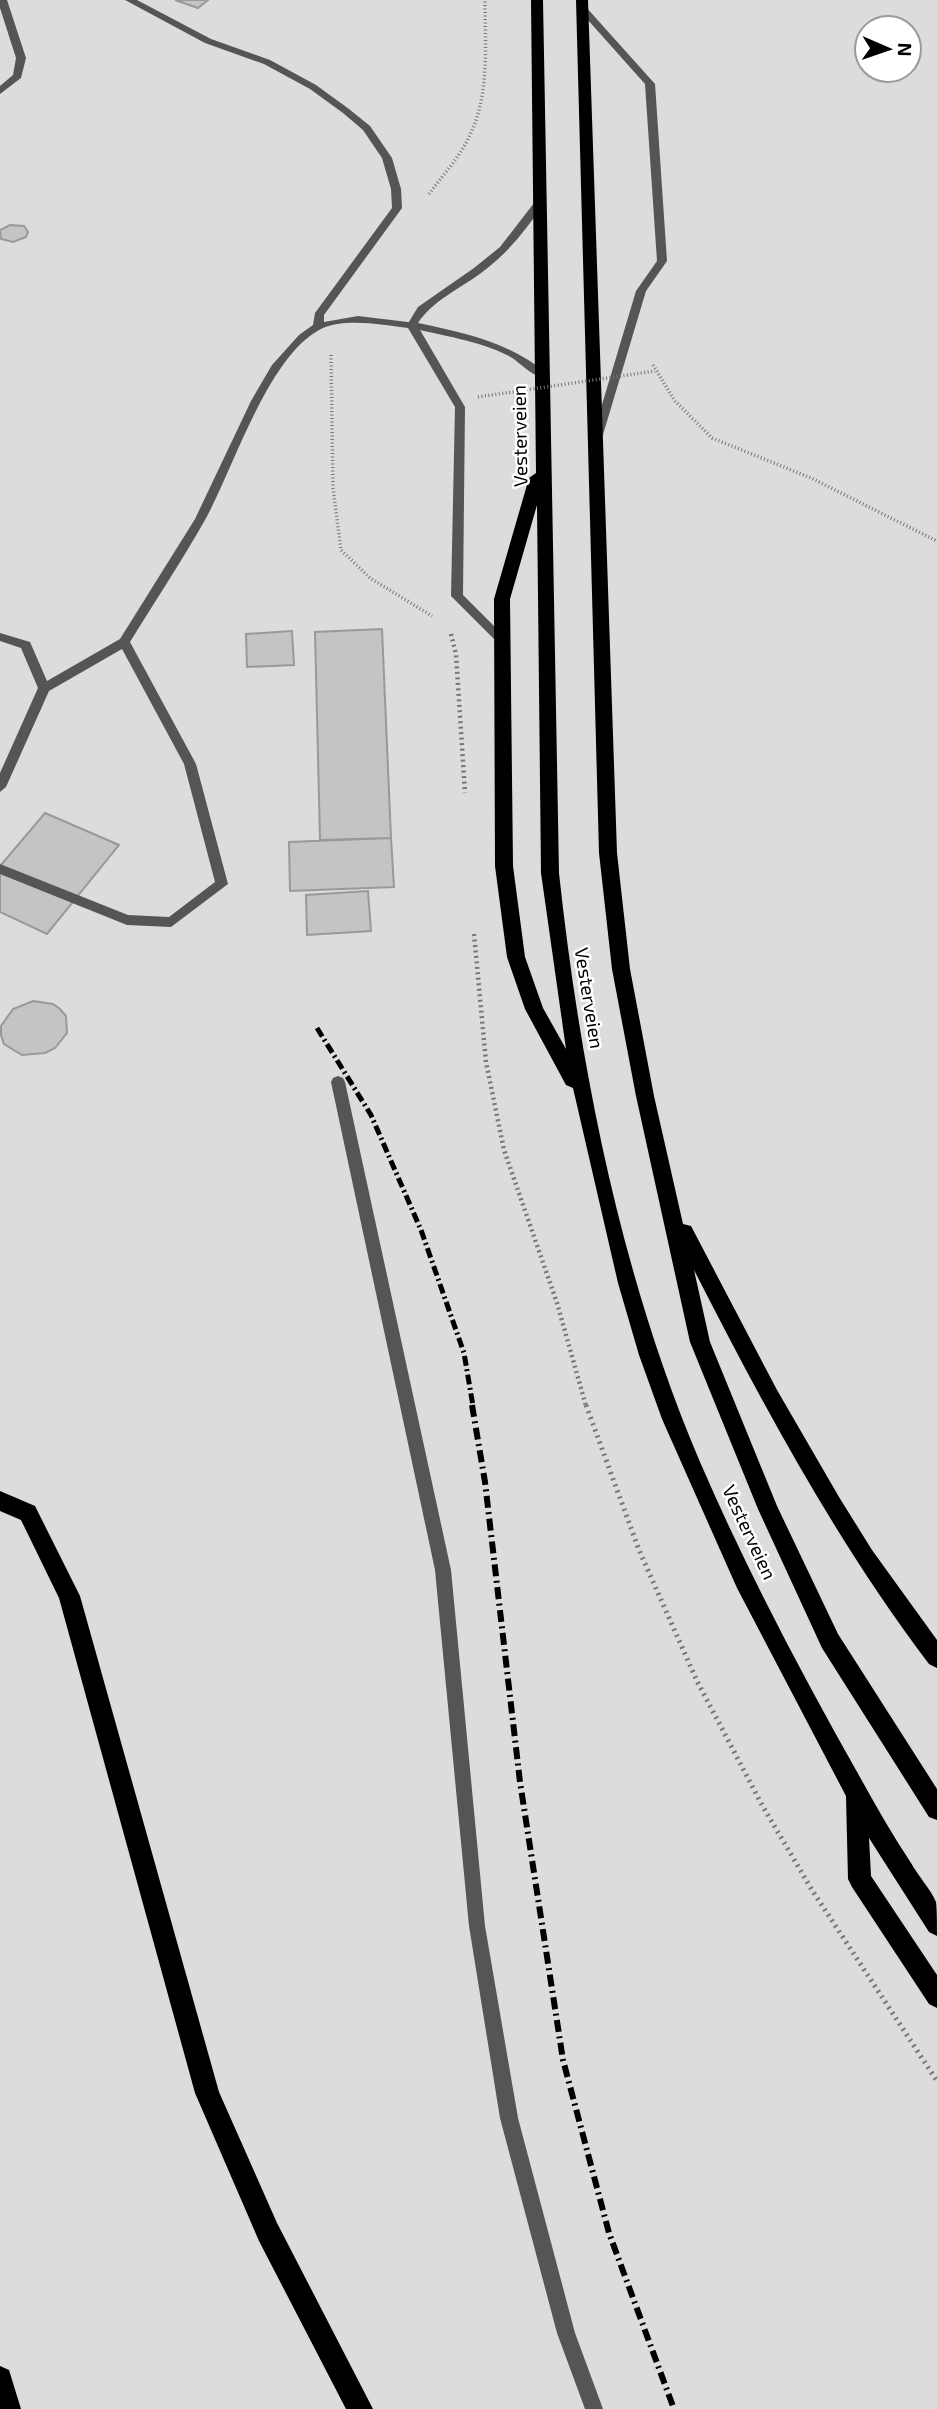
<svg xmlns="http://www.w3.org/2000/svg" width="937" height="2409" font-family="'Exo 2',sans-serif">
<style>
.green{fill:#dcdcdc;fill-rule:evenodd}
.building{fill:#c4c4c4;stroke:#999;stroke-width:2}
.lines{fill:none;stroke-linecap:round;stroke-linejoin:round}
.trunk-casing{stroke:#dbdbdb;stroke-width:4}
.path-far2{stroke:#777;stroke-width:3.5;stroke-dasharray:1 2.5;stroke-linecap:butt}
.path-far1{stroke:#777;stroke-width:4.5;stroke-dasharray:2 3.5;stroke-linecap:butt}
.path{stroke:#777;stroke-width:5;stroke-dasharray:2 4.5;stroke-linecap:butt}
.service{fill:#555;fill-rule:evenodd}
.minor{fill:#555;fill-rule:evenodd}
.trunk{fill:#000;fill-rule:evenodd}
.rail-far1{stroke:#000;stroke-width:5;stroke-dasharray:10 3.5 2 3.5;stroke-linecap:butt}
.rail{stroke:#000;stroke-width:6;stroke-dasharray:12 4.5 2 4.5;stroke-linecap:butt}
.path-bridge{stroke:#777;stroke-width:3.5;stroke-dasharray:1 2.5;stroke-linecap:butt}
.labels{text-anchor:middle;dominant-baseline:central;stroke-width:5;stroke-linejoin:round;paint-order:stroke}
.street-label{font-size:19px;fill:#000;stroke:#fff}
</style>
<rect width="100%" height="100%" fill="#fff"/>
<!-- green -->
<path class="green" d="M 0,0 L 937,0 L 937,2409 L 0,2409 ZM 867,28 L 909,28 L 909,70 L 867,70 Z"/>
<!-- building -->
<path class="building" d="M 175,0 L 208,0 L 198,8 Z
M 10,225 L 24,226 L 28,232 L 26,237 L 13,242 L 1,239 L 0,230 Z
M 382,629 L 391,838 L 320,840 L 315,632 Z
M 292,631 L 294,665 L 247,667 L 246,634 Z
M 45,813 L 119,845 L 47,934 L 0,912 L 0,866 Z
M 391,838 L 394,887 L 290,891 L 289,842 Z
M 368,891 L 371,931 L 307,935 L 306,895 Z
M 33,1001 L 53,1004 L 60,1009 L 66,1016 L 67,1033 L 55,1048 L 45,1053 L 22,1055 L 4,1044 L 1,1035 L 1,1026 L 13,1009 Z"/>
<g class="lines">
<!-- trunk casing -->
<g class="trunk-casing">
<path id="trunk" d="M 531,0 L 543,0 L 559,873 C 580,1069 622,1280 700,1462 C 747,1571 803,1676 861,1779 C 877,1808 893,1836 911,1863 C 918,1876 930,1888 936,1902 C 937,1910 937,1926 937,1936 L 929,1932 L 869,1838 L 871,1876 L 937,1975 L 937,2008 L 929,2004 L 852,1887 L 848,1879 L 846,1796 L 737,1588 L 662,1419 L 639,1355 L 618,1283 L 573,1088 L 566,1085 L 525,1009 L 507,957 L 495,866 L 494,599 L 529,478 L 536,473 ZM 537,505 L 541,873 L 566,1049 L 543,1008 L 525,957 L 513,866 L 510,599 Z
M 576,0 L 588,0 L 617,853 L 630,969 L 654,1096 L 683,1224 L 691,1226 L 777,1390 L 839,1497 L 872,1550 L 937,1640 L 937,1668 L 929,1664 C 836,1541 764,1407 694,1270 L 710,1342 L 777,1506 L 838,1634 L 937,1789 L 937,1820 L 929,1817 L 822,1648 L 758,1509 L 690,1342 L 636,1096 L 612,969 L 599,853 Z
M 0,1491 L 35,1506 L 80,1596 L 219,2092 L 277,2223 L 373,2409 L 346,2409 L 259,2241 L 195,2093 L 59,1598 L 21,1520 L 0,1511 Z
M 0,2366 L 9,2370 L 21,2409 L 0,2409 Z"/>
</g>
<!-- path-far2 -->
<path class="path-far2" d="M 429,194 C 443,175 460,157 470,135 C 490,93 485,45 485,0
M 331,355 L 333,488 L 341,550 L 370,578 L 432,616
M 653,365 L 675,401 L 712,438 L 811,478 L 937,541"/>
<!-- path-far1 -->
<path class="path-far1" d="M 451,634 L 456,654 L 465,793
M 474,934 L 486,1062 L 504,1150 L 557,1303 L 586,1406"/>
<!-- path -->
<path class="path" d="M 586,1405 L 639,1550 L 697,1681 L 762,1805 L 812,1890 L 937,2081"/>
<!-- service -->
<path class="service" d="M 0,0 L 7,0 L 26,58 L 21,78 L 0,94 L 0,86 L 13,75 L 16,58 L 0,8 Z
M 125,0 L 137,0 L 211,39 L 270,60 L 316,85 L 349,109 L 370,126 L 392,158 L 401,189 L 402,208 L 324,315 L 324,322 L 358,316 L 416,323 L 465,407 L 463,595 L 509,641 L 503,645 L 499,644 L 451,596 L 455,407 L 408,328 C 383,325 343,317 319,330 C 267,359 234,467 205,520 C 182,561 155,601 130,642 L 196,764 L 228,884 L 171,927 L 127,925 L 0,874 L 0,864 L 128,915 L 169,917 L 215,882 L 184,764 L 122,649 L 49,691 L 6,787 L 0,792 L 0,773 L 38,688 L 21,648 L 0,641 L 0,633 L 30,642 L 47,681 L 120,639 L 195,519 L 251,401 L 272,365 L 299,335 L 313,325 L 315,313 L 392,208 L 391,189 L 382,158 L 363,130 L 343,113 L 310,89 L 264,64 L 205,43 Z
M 582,5 L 585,6 L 655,84 L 667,261 L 646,291 L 602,438 L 597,442 L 592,438 L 636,291 L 657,261 L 645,84 L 579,10 L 577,8 Z"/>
<!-- minor -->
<path class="minor" d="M 538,202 L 543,205 C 525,231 507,254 481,273 C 460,289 433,300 418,323 C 465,333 509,342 546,373 L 546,377 C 534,379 520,362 509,356 C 478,340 442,336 408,327 L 407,325 L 418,307 L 474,268 L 500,247 L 534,203 Z
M 338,1076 L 343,1078 L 345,1082 L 451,1570 L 485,1926 L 518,2118 L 575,2333 L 603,2409 L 585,2409 L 557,2333 L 500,2118 L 469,1926 L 435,1570 L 331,1082 L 333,1078 Z"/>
<!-- trunk -->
<use href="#trunk" class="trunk"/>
<!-- rail-far1 -->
<path class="rail-far1" d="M 317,1028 L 371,1115 L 421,1230 L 464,1353 L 473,1406"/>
<!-- rail -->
<path class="rail" d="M 472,1405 L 485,1482 L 520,1782 L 563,2060 L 609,2233 L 674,2409"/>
<!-- path-bridge -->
<path class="path-bridge" d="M 478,397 L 655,371"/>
</g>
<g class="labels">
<!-- street labels -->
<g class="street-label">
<text transform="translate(519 436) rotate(-91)">Vesterveien</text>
<text transform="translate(590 998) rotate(81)">Vesterveien</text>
<text transform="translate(750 1532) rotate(65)">Vesterveien</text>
</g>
</g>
<!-- north arrow -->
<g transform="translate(888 49) rotate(92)"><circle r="33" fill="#ffffff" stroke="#999999" stroke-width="2"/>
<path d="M0-5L12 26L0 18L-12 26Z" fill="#000000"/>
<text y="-10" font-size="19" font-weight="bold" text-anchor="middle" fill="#000000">N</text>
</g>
</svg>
